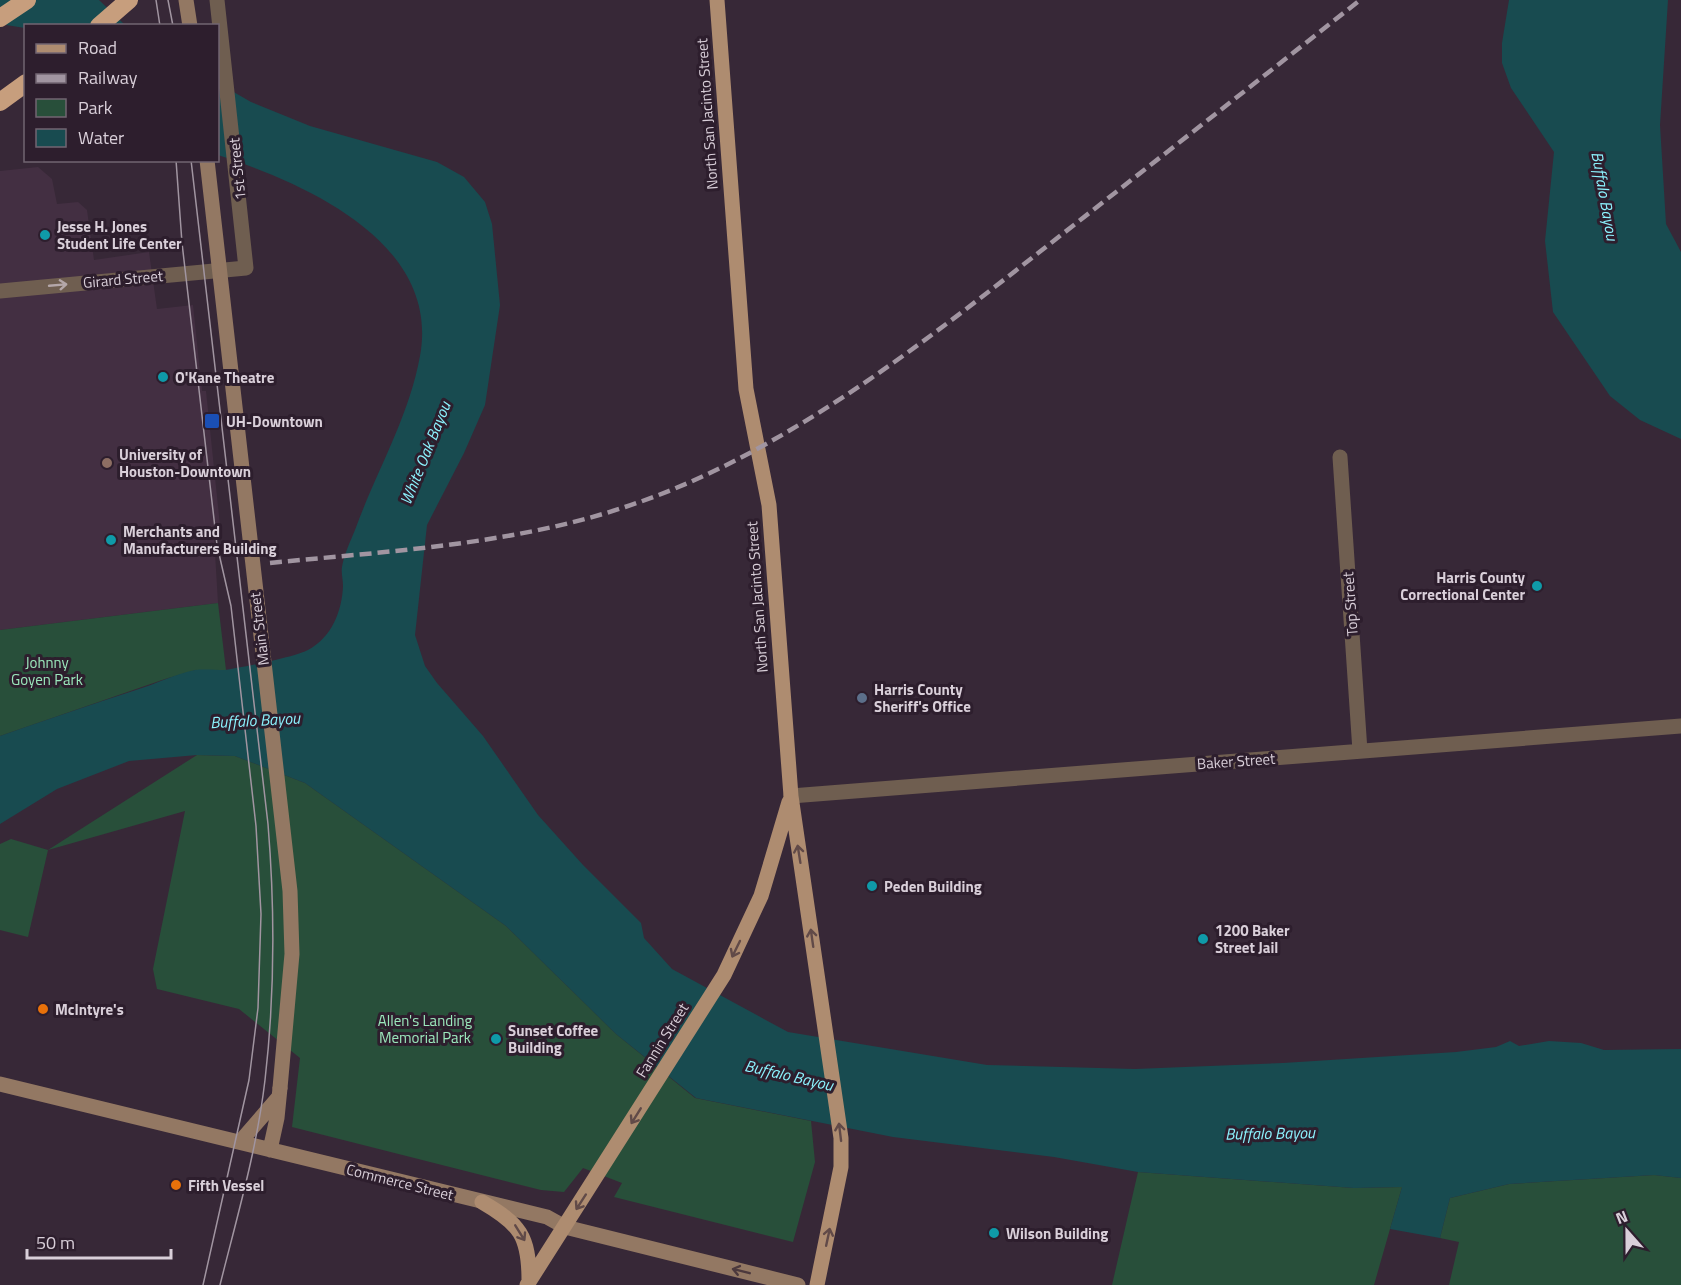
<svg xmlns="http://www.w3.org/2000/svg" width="1681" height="1285" font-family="'Titillium Web',sans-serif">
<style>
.built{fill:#432f42}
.green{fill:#284f3a}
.water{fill:#184b50}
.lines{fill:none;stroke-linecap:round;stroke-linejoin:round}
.street{stroke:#6f5e50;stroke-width:15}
.secondary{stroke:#937863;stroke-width:15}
.primary{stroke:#ae8c70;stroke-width:15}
.highway{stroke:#c79e7d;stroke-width:18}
.tram{stroke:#a195a1;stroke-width:1.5}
.rail{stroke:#a195a1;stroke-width:4.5;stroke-dasharray:12 6;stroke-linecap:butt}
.secondary-bridge{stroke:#937863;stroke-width:15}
.oneway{stroke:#b4a7a9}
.oneway2{stroke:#614a48}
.oneway3{stroke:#4c393d}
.culture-dot{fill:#0f9aa8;stroke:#2d1e2d;stroke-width:2}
.transit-dot{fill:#1a4fb4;stroke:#2d1e2d;stroke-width:2}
.education-dot{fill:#8d6e63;stroke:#2d1e2d;stroke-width:2}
.service-dot{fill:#5c6f8a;stroke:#2d1e2d;stroke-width:2}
.food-dot{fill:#e8710a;stroke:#2d1e2d;stroke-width:2}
.labels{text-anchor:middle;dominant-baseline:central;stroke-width:6;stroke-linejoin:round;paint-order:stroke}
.street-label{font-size:15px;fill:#d9cfd9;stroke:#2d1e2d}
.poi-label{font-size:15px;font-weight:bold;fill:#d9cfd9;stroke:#2d1e2d;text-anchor:start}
.park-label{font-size:15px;fill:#9be8bc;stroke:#2d1e2d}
.water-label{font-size:16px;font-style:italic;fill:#8cf3fe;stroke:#2d1e2d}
</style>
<rect width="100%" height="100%" fill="#372837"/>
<!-- built -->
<path class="built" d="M 38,167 L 52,179 L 57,204 L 78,202 L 87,210 L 94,260 L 149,252 L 157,309 L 193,305 L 202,391 L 206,391 L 221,535 L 214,536 L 218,603 L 0,630 L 0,171 Z"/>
<!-- green -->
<path class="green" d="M 218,603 L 226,670 L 196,670 L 165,679 L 0,736 L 0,630 Z
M 197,755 L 235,756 L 305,783 L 506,926 L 616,1034 L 695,1098 L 811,1121 L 815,1162 L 793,1242 L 614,1197 L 622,1183 L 583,1168 L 564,1192 L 541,1190 L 292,1127 L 300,1058 L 239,1009 L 157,989 L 153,969 L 185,811 L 48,850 L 28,937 L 0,930 L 0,844 L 11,839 L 48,850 Z
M 1138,1172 L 1354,1188 L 1402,1187 L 1374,1285 L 1112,1285 Z
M 1654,1175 L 1681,1178 L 1681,1285 L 1449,1285 L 1459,1242 L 1440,1238 L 1450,1198 L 1509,1184 Z"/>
<!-- water -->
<path class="water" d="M 0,0 L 99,0 L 125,25 L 26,26 L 25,28 L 0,24 Z
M 1509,0 L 1668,0 L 1660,125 L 1666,224 L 1681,252 L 1681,439 L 1640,420 L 1610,396 L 1553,312 L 1545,241 L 1554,152 L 1511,88 L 1502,63 L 1502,43 Z
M 218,83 L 251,102 L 310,126 L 437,162 L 464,177 L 485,202 L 492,224 L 500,305 L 485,405 L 464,453 L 427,525 L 415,635 L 425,666 L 437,683 L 483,736 L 538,815 L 583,865 L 641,923 L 644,938 L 672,969 L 788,1032 L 987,1065 L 1135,1069 L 1283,1063 L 1456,1052 L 1496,1047 L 1510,1041 L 1519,1046 L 1549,1041 L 1581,1043 L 1604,1050 L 1681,1049 L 1681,1178 L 1654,1175 L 1509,1184 L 1450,1198 L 1440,1238 L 1390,1229 L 1402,1187 L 1354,1188 L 1138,1172 L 1054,1157 L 893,1137 L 696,1098 L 616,1034 L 506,926 L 305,783 L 235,756 L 197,755 L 129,761 L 57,789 L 0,824 L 0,736 C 45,720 90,705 136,690 C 156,684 175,674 195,670 C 205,669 215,670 224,670 C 240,668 295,657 308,650 C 332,637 342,611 343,586 C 343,579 341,573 342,567 C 344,555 350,542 355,530 C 376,472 409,417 420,356 C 441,242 304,183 218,155 Z"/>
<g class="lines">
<!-- street -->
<path class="street" d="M 0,291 L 246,268 L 217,0
M 1340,457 L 1360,751
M 791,796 L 1681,726"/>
<!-- secondary -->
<path class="secondary" d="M 186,0 L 190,26
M 0,1084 L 547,1217 L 565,1227 L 798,1285
M 240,1142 L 278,1098
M 270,1150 L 277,1118 L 280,1088"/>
<!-- primary -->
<path class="primary" d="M 717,0 L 746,389 L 769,505 L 791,796 L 841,1138 L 841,1167 L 817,1285
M 482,1202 C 520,1224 529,1236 529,1280
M 527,1285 L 724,975 L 761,896 L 789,802"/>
<!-- highway -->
<path class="highway" d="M 0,18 L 27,0
M 99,26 L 129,0
M 0,102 L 26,83"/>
<!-- tram -->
<path class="tram" d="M 156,0 L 160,26
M 168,0 L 173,26
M 176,160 L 182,243 L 217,545 L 231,606 L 256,826 L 261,914 L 258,1008 L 249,1080 L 203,1285
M 191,160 L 268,824 C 275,910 275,994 265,1080 C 257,1149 237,1217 220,1285"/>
<!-- rail -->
<path class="rail" d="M 270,563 C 389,551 511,545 625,507 C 778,457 917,348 1042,250 C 1148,167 1254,84 1360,0"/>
<!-- secondary-bridge -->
<path class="secondary-bridge" d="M 207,160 L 290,891 L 292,954 L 280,1088"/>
</g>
<!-- one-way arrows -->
<defs><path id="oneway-shaft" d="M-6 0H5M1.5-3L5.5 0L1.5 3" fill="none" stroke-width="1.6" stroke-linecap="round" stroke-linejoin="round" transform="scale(1.5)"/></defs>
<use class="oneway" href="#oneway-shaft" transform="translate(58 285) rotate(-5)"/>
<g class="oneway2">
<use href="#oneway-shaft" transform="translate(799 854) rotate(-99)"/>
<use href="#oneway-shaft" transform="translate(812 938) rotate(-98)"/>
<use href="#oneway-shaft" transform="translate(736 949) rotate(116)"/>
<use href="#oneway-shaft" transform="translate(636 1116) rotate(122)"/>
<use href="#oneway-shaft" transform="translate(840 1132) rotate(-97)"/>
<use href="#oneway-shaft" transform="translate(581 1202) rotate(123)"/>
<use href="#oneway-shaft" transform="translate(520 1233) rotate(58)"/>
<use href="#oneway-shaft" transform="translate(828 1237) rotate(-78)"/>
</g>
<use class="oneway3" href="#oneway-shaft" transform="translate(741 1271) rotate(-166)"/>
<!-- markers -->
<g class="culture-dot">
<circle cx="45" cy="235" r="6"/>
<circle cx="163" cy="377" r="6"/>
<circle cx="111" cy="540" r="6"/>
<circle cx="1537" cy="586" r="6"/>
<circle cx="872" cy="886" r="6"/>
<circle cx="1203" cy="939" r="6"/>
<circle cx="496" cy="1039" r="6"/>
<circle cx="994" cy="1233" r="6"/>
</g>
<rect class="transit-dot" x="204" y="413" width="16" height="16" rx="3"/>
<circle class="education-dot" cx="107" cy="463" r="6"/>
<circle class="service-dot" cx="862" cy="698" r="6"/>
<g class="food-dot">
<circle cx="43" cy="1009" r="6"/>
<circle cx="176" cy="1185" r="6"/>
</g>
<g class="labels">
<!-- street labels -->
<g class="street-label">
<text transform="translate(707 114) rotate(-94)">North San Jacinto Street</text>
<text transform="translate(237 169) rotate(-96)">1st Street</text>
<text transform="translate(123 279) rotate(-5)">Girard Street</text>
<text transform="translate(757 597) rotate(-94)">North San Jacinto Street</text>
<text transform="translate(1350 604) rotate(-94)">Top Street</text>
<text transform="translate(259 629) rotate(-97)">Main Street</text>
<text transform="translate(1236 761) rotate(-4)">Baker Street</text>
<text transform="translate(662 1040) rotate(-58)">Fannin Street</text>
<text transform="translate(400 1182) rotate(14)">Commerce Street</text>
</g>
<!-- poi labels -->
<g class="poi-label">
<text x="57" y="226">Jesse H. Jones<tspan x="57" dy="17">Student Life Center</tspan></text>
<text x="175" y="377">O'Kane Theatre</text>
<text x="226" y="421">UH-Downtown</text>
<text x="119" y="454">University of<tspan x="119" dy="17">Houston-Downtown</tspan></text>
<text x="123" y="531">Merchants and<tspan x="123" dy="17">Manufacturers Building</tspan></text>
<text x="1525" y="577" text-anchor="end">Harris County<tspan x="1525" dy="17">Correctional Center</tspan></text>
<text x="874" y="689">Harris County<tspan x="874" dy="17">Sheriff's Office</tspan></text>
<text x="884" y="886">Peden Building</text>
<text x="1215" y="930">1200 Baker<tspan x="1215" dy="17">Street Jail</tspan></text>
<text x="55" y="1009">McIntyre's</text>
<text x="508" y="1030">Sunset Coffee<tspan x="508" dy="17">Building</tspan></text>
<text x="188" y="1185">Fifth Vessel</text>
<text x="1006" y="1233">Wilson Building</text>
</g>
<!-- park labels -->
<g class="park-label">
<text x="47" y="662">Johnny<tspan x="47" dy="17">Goyen Park</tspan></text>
<text x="425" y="1020">Allen's Landing<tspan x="425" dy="17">Memorial Park</tspan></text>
</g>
<!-- water labels -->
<g class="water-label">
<text transform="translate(1605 196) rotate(80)">Buffalo Bayou</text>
<text transform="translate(425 453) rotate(-68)">White Oak Bayou</text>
<text transform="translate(255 720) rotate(-3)">Buffalo Bayou</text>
<text transform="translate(789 1075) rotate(13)">Buffalo Bayou</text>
<text transform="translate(1270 1133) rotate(-1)">Buffalo Bayou</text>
</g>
</g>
<!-- legend -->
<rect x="24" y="24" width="195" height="138" fill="#2d1e2d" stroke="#726572" stroke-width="1.5"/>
<rect x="36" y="44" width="30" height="9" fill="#ae8c70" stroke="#726572" stroke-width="1.5"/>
<text x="78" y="54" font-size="18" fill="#d9cfd9">Road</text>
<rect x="36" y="74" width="30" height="9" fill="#a195a1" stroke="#726572" stroke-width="1.5"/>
<text x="78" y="84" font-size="18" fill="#d9cfd9">Railway</text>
<rect x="36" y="99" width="30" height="18" fill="#284f3a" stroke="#726572" stroke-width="1.5"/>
<text x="78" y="114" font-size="18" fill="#d9cfd9">Park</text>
<rect x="36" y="129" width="30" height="18" fill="#184b50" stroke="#726572" stroke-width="1.5"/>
<text x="78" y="144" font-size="18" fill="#d9cfd9">Water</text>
<!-- north arrow -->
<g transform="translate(1627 1231) rotate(339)" stroke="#2d1e2d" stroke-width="4.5" paint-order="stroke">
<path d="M0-4.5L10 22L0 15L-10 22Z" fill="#d9cfd9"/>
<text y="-9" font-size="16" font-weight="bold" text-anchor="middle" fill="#d9cfd9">N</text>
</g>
<!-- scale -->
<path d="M27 1249v9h144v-9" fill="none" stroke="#d9cfd9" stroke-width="3"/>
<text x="36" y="1249" font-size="18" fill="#d9cfd9" stroke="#2d1e2d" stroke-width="4.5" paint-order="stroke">50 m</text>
</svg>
